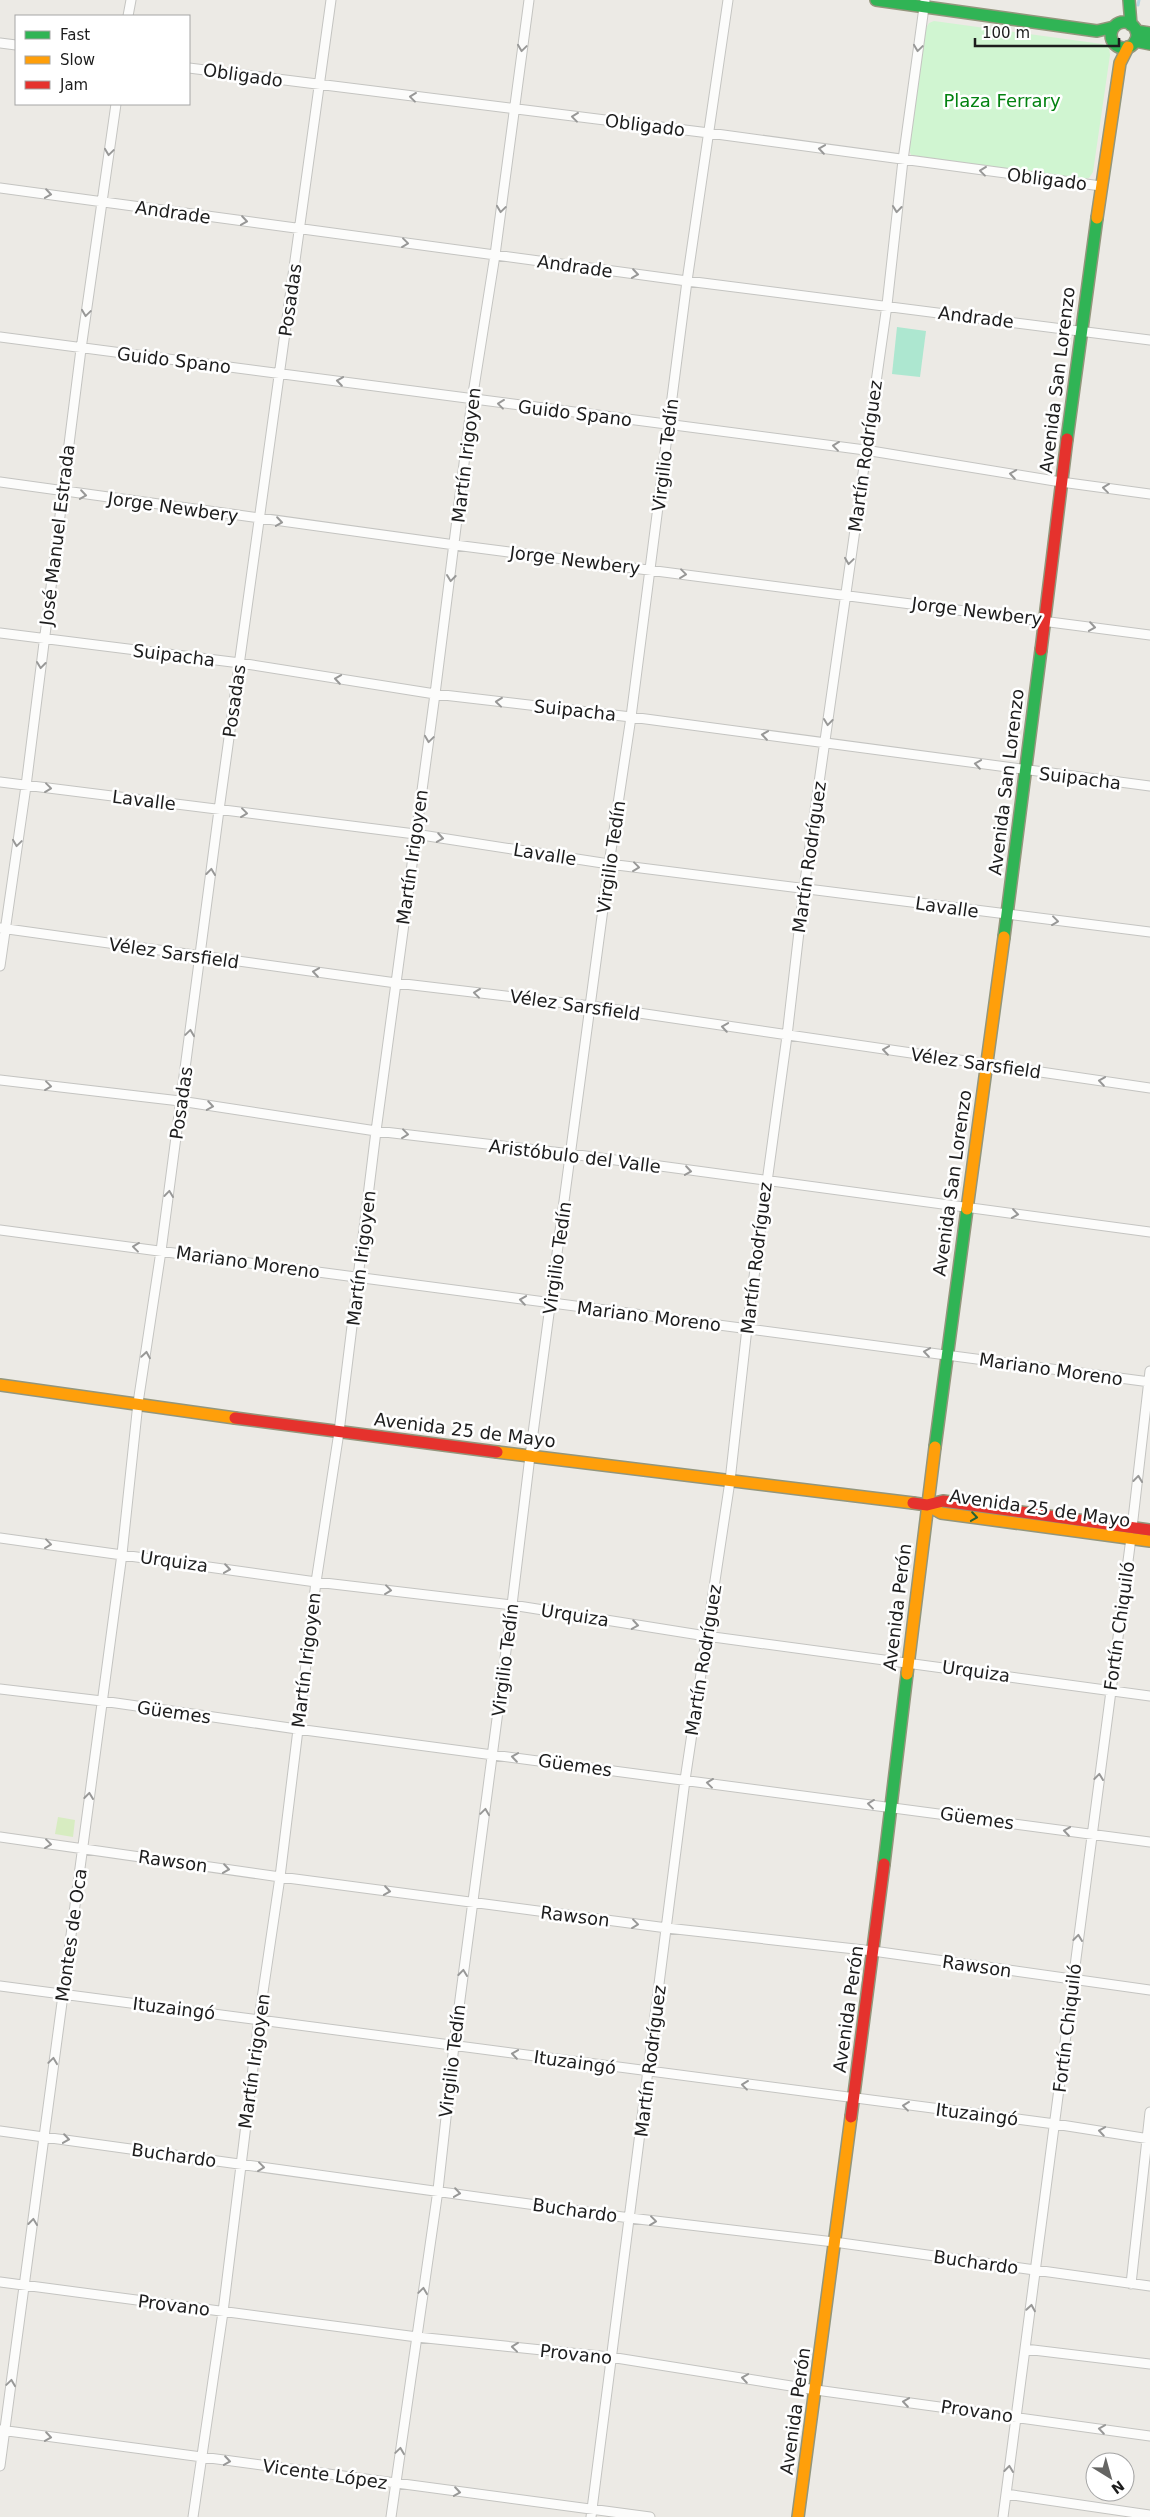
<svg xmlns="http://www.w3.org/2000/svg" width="1150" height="2517" font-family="'DejaVu Sans',sans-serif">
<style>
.grass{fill:#d7ecc1}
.park{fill:#d0f5d1}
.pitch{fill:#ade7d0}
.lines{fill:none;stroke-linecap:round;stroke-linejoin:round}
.stream{stroke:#b5d8e2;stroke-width:3}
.street-casing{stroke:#c4c4c1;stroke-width:11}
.fast-casing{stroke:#93967c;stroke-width:14}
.slow-casing{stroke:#93967c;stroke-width:14}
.jam-casing{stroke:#93967c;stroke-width:14}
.street{stroke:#fcfcfb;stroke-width:9}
.fast{stroke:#30b455;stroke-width:11}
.slow{stroke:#ff9f0a;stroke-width:11}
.jam{stroke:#e5322d;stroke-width:11}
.oneway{stroke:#989897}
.oneway2{stroke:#266136}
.labels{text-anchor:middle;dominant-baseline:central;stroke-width:5;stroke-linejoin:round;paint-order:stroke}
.street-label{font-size:18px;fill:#1d1d1d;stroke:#fff}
.park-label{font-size:18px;fill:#038311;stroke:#fff}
</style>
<rect width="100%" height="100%" fill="#eceae5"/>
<!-- grass -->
<path class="grass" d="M 58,1817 L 75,1820 L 73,1837 L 55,1834 Z"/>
<!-- park -->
<path class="park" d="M 934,21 L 1102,44 L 1109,47 L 1110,55 L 1093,172 L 1089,178 L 1081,180 L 911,155 L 908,147 L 924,32 L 929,23 Z"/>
<!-- pitch -->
<path class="pitch" d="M 897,327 L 926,331 L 920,377 L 892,374 Z"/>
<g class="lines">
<!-- stream -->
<path class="stream" d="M 1138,5 L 1139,0"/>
<!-- street casing -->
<g class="street-casing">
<path id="street" d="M 128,16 L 131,0
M 0,43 L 16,45
M 189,68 L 709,133 L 1101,186
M 0,188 L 687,281 L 1150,340
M 0,337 L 865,450 L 1061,482 L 1150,494
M 0,482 L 455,545 L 1150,635
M 0,633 L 240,663 L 435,694 L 631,717 L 1150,786
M 0,782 L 415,834 L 609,864 L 1150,932
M 0,928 L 396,983 L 591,1006 L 1150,1088
M 0,966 L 26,786 L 81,349 L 116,104
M 0,1080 L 180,1101 L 376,1131 L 571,1154 L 1150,1232
M 0,1230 L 1150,1382
M 1132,1528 L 1150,1371
M 0,1538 L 316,1582 L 512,1605 L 706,1636 L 1150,1696
M 0,1689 L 102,1701 L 297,1729 L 1150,1842
M 0,1837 L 280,1877 L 667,1928 L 873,1951 L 1150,1990
M 0,1986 L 1055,2124 L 1150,2139
M 0,2131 L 630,2218 L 834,2242 L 1150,2286
M 0,2282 L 417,2337 L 610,2357 L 816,2390 L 1150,2436
M 1131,2284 L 1150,2112
M 1025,2349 L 1150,2364
M 0,2430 L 650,2517
M 0,2466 L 122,1554 L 138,1403 L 161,1251 L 219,810 L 331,0
M 1006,2494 L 1150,2515
M 193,2517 L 223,2312 L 259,2019 L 280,1877 L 316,1582 L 339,1432 L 376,1131 L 435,694 L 472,400 L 495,255 L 529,0
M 391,2517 L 438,2190 L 454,2045 L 512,1605 L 530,1456 L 609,864 L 631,717 L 687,281 L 728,0
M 591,2517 L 685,1780 L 730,1481 L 747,1328 L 787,1036 L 804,888 L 887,305 L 903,160 L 925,0
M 1003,2517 L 1131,1538"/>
</g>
<!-- fast casing -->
<g class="fast-casing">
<path id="fast" d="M 876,0 L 1097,31 L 1114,27
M 1129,0 L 1131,25
M1111 35a13 13 0 1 1 26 0a13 13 0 1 1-26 0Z
M 1136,31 L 1150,33
M 1135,41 L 1150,44
M 1067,439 L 1097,218
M 1004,937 L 1041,650
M 935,1447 L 967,1209
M 884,1864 L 907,1674"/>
</g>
<!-- slow casing -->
<g class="slow-casing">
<path id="slow" d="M 1097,218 L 1120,63 L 1128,47
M 967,1209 L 1004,937
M 0,1385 L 235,1418
M 497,1452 L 913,1503
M 927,1505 L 941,1513 L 1150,1541
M 907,1674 L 935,1447
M 798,2517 L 851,2117"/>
</g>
<!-- jam casing -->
<g class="jam-casing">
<path id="jam" d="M 1041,650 L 1067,439
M 235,1418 L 497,1452
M 913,1503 L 927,1505 L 943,1501 L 1150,1530
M 851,2117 L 884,1864"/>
</g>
<!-- street -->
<use href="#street" class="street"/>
<!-- fast -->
<use href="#fast" class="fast"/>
<!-- slow -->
<use href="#slow" class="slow"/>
<!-- jam -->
<use href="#jam" class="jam"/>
</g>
<!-- one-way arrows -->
<defs><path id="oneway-chevron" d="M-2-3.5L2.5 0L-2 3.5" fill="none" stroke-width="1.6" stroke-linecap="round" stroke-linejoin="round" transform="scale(1.25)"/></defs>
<g class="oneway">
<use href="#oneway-chevron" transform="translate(522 48) rotate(98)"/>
<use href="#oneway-chevron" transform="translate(918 48) rotate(98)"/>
<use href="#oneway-chevron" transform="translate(413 97) rotate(-173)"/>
<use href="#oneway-chevron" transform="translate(575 117) rotate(-173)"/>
<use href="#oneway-chevron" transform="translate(822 149) rotate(-172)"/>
<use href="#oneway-chevron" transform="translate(109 152) rotate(98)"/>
<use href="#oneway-chevron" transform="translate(983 171) rotate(-173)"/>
<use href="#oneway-chevron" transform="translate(48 194) rotate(8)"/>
<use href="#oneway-chevron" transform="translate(501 209) rotate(98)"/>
<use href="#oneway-chevron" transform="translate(897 209) rotate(96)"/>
<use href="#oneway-chevron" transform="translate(244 221) rotate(8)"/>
<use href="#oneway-chevron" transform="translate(405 243) rotate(7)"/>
<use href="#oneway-chevron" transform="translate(635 274) rotate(8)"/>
<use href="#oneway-chevron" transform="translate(86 313) rotate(98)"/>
<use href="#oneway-chevron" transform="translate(340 381) rotate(-172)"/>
<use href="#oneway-chevron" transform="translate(501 404) rotate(-173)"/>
<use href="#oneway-chevron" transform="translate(836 446) rotate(-173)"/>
<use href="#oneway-chevron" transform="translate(1013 474) rotate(-171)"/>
<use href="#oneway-chevron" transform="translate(1106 488) rotate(-173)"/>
<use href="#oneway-chevron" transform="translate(83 495) rotate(8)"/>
<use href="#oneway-chevron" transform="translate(279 522) rotate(8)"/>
<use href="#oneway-chevron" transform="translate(849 561) rotate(98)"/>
<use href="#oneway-chevron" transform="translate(683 574) rotate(7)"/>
<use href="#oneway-chevron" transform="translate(451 578) rotate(97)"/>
<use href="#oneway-chevron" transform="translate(1092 627) rotate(8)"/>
<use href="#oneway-chevron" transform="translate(41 665) rotate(97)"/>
<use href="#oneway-chevron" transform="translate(338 679) rotate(-171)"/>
<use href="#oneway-chevron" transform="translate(499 702) rotate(-174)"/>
<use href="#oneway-chevron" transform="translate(828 722) rotate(97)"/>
<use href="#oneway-chevron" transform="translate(765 735) rotate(-172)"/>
<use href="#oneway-chevron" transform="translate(429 739) rotate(98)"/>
<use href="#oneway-chevron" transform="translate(978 764) rotate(-172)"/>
<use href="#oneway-chevron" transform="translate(48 788) rotate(7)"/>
<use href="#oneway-chevron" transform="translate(244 813) rotate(7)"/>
<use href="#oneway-chevron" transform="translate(440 838) rotate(9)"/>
<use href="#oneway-chevron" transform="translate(17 843) rotate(98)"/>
<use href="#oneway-chevron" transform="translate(636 867) rotate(7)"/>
<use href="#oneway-chevron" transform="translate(211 872) rotate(-83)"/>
<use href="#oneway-chevron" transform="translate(1055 921) rotate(7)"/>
<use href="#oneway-chevron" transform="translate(316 972) rotate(-172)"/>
<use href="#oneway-chevron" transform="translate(477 993) rotate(-173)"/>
<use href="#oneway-chevron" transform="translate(725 1027) rotate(-171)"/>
<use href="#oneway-chevron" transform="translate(190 1033) rotate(-82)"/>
<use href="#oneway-chevron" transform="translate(886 1050) rotate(-172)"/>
<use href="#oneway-chevron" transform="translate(1102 1081) rotate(-172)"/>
<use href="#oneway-chevron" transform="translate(48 1086) rotate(7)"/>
<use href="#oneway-chevron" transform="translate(210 1106) rotate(9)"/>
<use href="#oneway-chevron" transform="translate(405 1134) rotate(7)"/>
<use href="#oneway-chevron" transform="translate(688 1171) rotate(8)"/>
<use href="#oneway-chevron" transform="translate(169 1194) rotate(-83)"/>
<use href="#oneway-chevron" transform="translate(1015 1214) rotate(8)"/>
<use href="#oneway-chevron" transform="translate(136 1247) rotate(-173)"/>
<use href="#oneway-chevron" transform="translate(523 1300) rotate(-172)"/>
<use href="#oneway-chevron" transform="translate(927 1352) rotate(-172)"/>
<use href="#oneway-chevron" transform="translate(146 1355) rotate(-81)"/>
<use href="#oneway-chevron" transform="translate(1138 1479) rotate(-84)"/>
<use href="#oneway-chevron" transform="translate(48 1544) rotate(7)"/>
<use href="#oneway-chevron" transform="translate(227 1569) rotate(8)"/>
<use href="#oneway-chevron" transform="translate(388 1590) rotate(7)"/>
<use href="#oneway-chevron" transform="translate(635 1625) rotate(9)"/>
<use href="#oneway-chevron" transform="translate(515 1757) rotate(-172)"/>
<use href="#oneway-chevron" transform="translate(1099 1777) rotate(-83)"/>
<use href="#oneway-chevron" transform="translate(710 1783) rotate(-173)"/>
<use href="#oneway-chevron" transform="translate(89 1796) rotate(-83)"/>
<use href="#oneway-chevron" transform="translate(871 1804) rotate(-173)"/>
<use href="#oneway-chevron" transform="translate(485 1812) rotate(-82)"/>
<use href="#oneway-chevron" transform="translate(1067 1831) rotate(-172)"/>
<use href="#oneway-chevron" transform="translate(48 1844) rotate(7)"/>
<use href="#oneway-chevron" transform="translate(226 1869) rotate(8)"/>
<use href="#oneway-chevron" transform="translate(387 1891) rotate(8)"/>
<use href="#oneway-chevron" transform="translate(635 1924) rotate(7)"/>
<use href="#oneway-chevron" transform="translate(1078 1938) rotate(-83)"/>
<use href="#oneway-chevron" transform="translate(463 1973) rotate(-83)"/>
<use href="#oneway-chevron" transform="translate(515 2054) rotate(-172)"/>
<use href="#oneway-chevron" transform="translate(53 2061) rotate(-82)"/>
<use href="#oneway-chevron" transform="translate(745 2085) rotate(-173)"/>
<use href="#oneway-chevron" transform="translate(906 2106) rotate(-173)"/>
<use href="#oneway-chevron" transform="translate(1102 2131) rotate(-171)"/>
<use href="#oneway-chevron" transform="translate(66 2139) rotate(8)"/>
<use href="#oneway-chevron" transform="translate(261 2167) rotate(7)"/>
<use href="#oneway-chevron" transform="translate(457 2193) rotate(8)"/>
<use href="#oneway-chevron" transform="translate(653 2221) rotate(7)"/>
<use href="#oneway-chevron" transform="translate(33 2222) rotate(-83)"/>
<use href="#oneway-chevron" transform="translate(423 2291) rotate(-82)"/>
<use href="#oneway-chevron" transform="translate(1031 2308) rotate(-81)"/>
<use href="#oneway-chevron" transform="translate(515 2347) rotate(-174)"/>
<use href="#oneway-chevron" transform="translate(745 2378) rotate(-171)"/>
<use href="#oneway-chevron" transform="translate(11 2383) rotate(-82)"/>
<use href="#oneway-chevron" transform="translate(906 2402) rotate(-172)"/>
<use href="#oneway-chevron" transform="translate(1102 2429) rotate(-172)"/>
<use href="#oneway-chevron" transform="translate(48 2437) rotate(8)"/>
<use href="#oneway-chevron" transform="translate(400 2451) rotate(-82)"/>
<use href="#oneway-chevron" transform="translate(227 2461) rotate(8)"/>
<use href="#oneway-chevron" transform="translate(1009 2469) rotate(-83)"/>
<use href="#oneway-chevron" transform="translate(457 2492) rotate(8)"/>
</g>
<use class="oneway2" href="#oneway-chevron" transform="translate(974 1517) rotate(8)"/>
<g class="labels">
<!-- street labels -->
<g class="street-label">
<text transform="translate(243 75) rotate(8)">Obligado</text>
<text transform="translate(645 125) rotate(7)">Obligado</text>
<text transform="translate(1047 179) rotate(7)">Obligado</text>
<text transform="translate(173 212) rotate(8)">Andrade</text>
<text transform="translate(575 266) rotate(8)">Andrade</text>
<text transform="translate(290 300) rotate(-82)">Posadas</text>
<text transform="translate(976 317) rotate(7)">Andrade</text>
<text transform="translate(174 360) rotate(7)">Guido Spano</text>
<text transform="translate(1057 380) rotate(-83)">Avenida San Lorenzo</text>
<text transform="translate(575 413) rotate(7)">Guido Spano</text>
<text transform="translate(466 455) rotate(-83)">Martín Irigoyen</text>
<text transform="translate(665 455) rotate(-83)">Virgilio Tedín</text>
<text transform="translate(865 456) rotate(-82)">Martín Rodríguez</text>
<text transform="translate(173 507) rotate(8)">Jorge Newbery</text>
<text transform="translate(57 535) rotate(-83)">José Manuel Estrada</text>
<text transform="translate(575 560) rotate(7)">Jorge Newbery</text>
<text transform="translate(977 611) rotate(7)">Jorge Newbery</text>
<text transform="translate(174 655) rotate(7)">Suipacha</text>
<text transform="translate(234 701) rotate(-82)">Posadas</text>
<text transform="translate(575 710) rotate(6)">Suipacha</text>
<text transform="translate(1080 778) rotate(7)">Suipacha</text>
<text transform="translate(1006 782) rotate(-83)">Avenida San Lorenzo</text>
<text transform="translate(144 800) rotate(7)">Lavalle</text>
<text transform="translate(545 854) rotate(9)">Lavalle</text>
<text transform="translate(412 857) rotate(-82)">Martín Irigoyen</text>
<text transform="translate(611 857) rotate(-82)">Virgilio Tedín</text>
<text transform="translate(809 857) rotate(-82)">Martín Rodríguez</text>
<text transform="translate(947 907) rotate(8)">Lavalle</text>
<text transform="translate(174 953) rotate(8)">Vélez Sarsfield</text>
<text transform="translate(575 1005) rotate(8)">Vélez Sarsfield</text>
<text transform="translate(976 1063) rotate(8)">Vélez Sarsfield</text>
<text transform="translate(181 1103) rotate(-82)">Posadas</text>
<text transform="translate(575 1156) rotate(7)">Aristóbulo del Valle</text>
<text transform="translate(952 1183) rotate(-82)">Avenida San Lorenzo</text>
<text transform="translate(361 1258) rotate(-83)">Martín Irigoyen</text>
<text transform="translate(557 1258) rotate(-82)">Virgilio Tedín</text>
<text transform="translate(756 1258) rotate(-83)">Martín Rodríguez</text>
<text transform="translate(248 1262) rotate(8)">Mariano Moreno</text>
<text transform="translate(649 1316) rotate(7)">Mariano Moreno</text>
<text transform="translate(1051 1369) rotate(8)">Mariano Moreno</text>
<text transform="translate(465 1430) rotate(7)">Avenida 25 de Mayo</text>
<text transform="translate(1040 1508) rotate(8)">Avenida 25 de Mayo</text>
<text transform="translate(174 1561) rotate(8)">Urquiza</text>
<text transform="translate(897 1607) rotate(-83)">Avenida Perón</text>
<text transform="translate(575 1615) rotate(9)">Urquiza</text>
<text transform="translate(1119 1626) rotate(-82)">Fortín Chiquiló</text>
<text transform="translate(306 1660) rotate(-83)">Martín Irigoyen</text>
<text transform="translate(505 1660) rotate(-83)">Virgilio Tedín</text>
<text transform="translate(703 1660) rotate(-81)">Martín Rodríguez</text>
<text transform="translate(976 1671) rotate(8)">Urquiza</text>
<text transform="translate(174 1712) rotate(8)">Güemes</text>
<text transform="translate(575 1765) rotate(8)">Güemes</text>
<text transform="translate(977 1818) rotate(8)">Güemes</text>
<text transform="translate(173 1861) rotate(8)">Rawson</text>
<text transform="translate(575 1916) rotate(7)">Rawson</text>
<text transform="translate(71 1935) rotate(-82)">Montes de Oca</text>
<text transform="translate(977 1966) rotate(8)">Rawson</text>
<text transform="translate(174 2008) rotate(7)">Ituzaingó</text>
<text transform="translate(848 2009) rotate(-82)">Avenida Perón</text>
<text transform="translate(1067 2028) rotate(-83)">Fortín Chiquiló</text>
<text transform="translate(254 2061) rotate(-82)">Martín Irigoyen</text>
<text transform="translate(452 2061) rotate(-83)">Virgilio Tedín</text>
<text transform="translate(650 2061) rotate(-83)">Martín Rodríguez</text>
<text transform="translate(575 2062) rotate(8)">Ituzaingó</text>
<text transform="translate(977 2114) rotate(7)">Ituzaingó</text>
<text transform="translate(174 2155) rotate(8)">Buchardo</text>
<text transform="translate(575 2210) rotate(8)">Buchardo</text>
<text transform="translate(976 2262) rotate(8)">Buchardo</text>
<text transform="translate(174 2305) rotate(7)">Provano</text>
<text transform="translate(576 2354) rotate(6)">Provano</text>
<text transform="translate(795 2411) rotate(-82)">Avenida Perón</text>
<text transform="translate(977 2411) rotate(8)">Provano</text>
<text transform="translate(325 2474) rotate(8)">Vicente López</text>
</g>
<!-- park labels -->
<g class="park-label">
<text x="1002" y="100">Plaza Ferrary</text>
</g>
</g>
<!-- legend -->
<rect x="15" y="15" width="175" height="90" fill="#ffffff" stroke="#a5a5a5"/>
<rect x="25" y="31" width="25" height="8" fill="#30b455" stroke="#a5a5a5"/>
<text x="60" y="40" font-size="15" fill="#1d1d1d">Fast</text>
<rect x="25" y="56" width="25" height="8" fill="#ff9f0a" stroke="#a5a5a5"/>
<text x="60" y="65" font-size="15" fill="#1d1d1d">Slow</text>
<rect x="25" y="81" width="25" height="8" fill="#e5322d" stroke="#a5a5a5"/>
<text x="60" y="90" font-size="15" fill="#1d1d1d">Jam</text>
<!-- north arrow -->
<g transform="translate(1110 2477) rotate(143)"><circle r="24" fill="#ffffff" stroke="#a5a5a5"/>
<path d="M0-4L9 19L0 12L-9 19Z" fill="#656563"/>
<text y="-8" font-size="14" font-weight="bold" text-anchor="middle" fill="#1d1d1d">N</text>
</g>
<!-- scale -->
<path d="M975 38v8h144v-8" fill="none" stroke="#1d1d1d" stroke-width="2.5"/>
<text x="982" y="38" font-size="15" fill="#1d1d1d" stroke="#ffffff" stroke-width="4" paint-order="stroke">100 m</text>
</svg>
